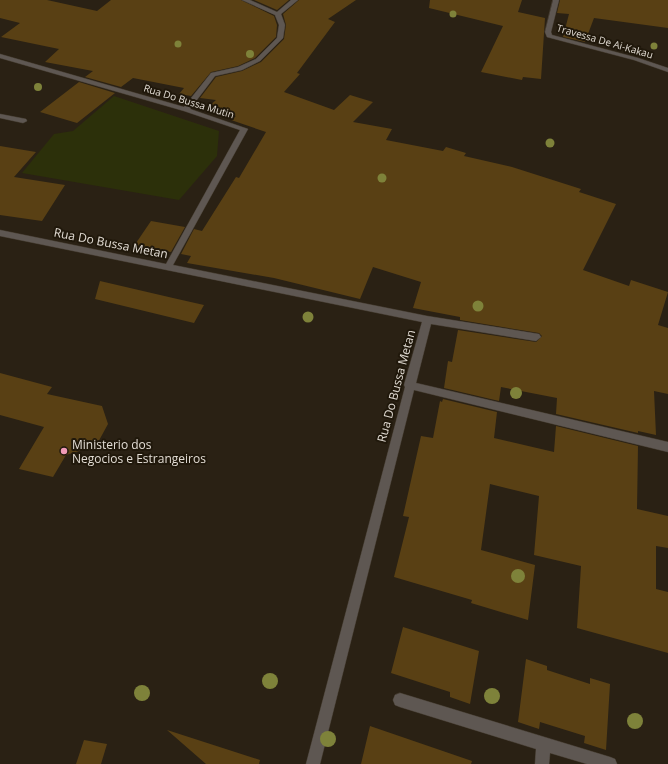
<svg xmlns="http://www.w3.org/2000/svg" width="668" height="764" font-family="'Open Sans',sans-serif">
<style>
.green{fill:#2c300a}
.building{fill:#594014}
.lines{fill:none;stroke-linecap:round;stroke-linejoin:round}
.minor-casing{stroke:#443b2f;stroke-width:1}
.minor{fill:#5e5752;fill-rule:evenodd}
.tree{fill:#7e823a}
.poi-dot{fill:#f09ab7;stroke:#20180b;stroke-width:1.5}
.labels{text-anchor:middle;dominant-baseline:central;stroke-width:4;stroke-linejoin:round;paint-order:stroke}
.far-street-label{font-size:10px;fill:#e2dcd4;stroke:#20180b}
.street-label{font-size:12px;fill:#e2dcd4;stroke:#20180b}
.poi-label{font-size:12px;fill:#e2dcd4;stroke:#20180b;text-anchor:start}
</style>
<rect width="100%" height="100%" fill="#2a2114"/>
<!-- green -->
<path class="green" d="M 114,96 L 219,131 L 217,156 L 179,200 L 22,173 L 54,134 L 73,131 Z"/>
<!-- building -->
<path class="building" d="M 0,0 L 47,0 L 97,11 L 111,0 L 241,0 L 274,16 L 277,25 L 276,37 L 255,58 L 238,66 L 211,72 L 191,96 L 179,94 L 184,88 L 133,78 L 121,87 L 85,77 L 93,71 L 45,62 L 59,49 L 1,37 L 20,23 L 0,18 Z
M 254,0 L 289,0 L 277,10 Z
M 299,0 L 356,0 L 328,19 L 335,22 L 297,73 L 300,74 L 284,92 L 334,110 L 350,95 L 373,102 L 353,122 L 392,129 L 386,140 L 443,151 L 446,147 L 466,153 L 464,156 L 512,167 L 581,189 L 579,192 L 616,204 L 583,270 L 629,286 L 631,280 L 668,292 L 658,325 L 668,328 L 668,394 L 654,391 L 656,435 L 638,431 L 638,433 L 556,414 L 557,398 L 501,387 L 499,401 L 444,388 L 448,361 L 452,362 L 458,330 L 536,342 L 542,336 L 539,333 L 460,320 L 460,317 L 413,308 L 421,282 L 373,267 L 360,299 L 274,278 L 187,263 L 191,256 L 181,254 L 194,229 L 202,231 L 236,177 L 239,178 L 266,132 L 231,120 L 236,116 L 208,107 L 216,100 L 200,98 L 216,77 L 242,71 L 261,62 L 284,39 L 286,25 L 283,14 Z
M 430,0 L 522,0 L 518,12 L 545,18 L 541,79 L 523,77 L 522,80 L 481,72 L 503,26 L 429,8 Z
M 560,0 L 668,0 L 668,28 L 594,18 L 585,42 L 563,37 L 569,14 L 557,13 Z
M 79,82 L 115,93 L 77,123 L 40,112 Z
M 0,146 L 36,152 L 14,177 L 65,185 L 42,221 L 0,215 Z
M 151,221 L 185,227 L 171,252 L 134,246 Z
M 100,281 L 173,298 L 204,305 L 194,323 L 95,299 Z
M 0,373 L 52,387 L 47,394 L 102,406 L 108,424 L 96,446 L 66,455 L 53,477 L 19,469 L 44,427 L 0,415 Z
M 443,399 L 497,412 L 494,438 L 554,452 L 556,426 L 638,446 L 637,509 L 668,516 L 668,548 L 656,546 L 656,589 L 668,592 L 668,653 L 577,628 L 581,566 L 534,555 L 539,496 L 490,484 L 481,550 L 535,565 L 528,620 L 471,603 L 472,600 L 394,577 L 409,517 L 403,516 L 421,436 L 433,438 L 440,401 L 442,402 Z
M 403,627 L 479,651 L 470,704 L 450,697 L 450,692 L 391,673 Z
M 526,659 L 547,666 L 547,670 L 590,684 L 590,678 L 610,684 L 606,750 L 584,743 L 585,736 L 540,722 L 539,729 L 518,722 Z
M 370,726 L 472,761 L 471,764 L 361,764 Z
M 167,730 L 260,760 L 259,764 L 206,764 Z
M 84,740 L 107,744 L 101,764 L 76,764 Z"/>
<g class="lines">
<!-- minor casing -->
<g class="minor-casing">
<path id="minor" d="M 242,0 L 250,0 L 277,12 L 291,0 L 298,0 L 281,14 L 285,25 L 283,38 L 260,61 L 242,70 L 215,76 L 190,109 L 248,129 L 173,265 L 427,316 L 539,334 L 541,337 L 536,341 L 431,324 L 416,383 L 668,442 L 668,452 L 414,390 L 320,764 L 306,764 L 405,387 L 404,385 L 422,322 L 0,236 L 0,230 L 166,264 L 240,130 L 184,111 L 0,58 L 0,54 L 184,107 L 211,73 L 238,67 L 256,59 L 277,38 L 279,25 L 275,15 Z
M 553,0 L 559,0 L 551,32 L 552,35 L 638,58 L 668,68 L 668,72 L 634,60 L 547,37 L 545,32 Z
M 0,114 L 26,119 L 27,121 L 23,123 L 0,118 Z
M 400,693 L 610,757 L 615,759 L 617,764 L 587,764 L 550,753 L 549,764 L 535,764 L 536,749 L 400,707 L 395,705 L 393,700 L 395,695 Z"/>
</g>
<!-- minor -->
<use href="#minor" class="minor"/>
</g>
<!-- trees -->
<g class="tree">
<circle cx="453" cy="14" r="3.5"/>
<circle cx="178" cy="44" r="3.5"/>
<circle cx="654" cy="46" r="3.5"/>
<circle cx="250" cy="54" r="4"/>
<circle cx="38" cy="87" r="4"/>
<circle cx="550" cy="143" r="4.5"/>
<circle cx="382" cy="178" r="4.5"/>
<circle cx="478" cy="306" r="5.5"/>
<circle cx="308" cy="317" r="5.5"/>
<circle cx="516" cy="393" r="6"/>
<circle cx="518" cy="576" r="7"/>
<circle cx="270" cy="681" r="8"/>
<circle cx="142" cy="693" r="8"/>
<circle cx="492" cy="696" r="8"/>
<circle cx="635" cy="721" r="8"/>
<circle cx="328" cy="739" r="8"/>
</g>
<!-- markers -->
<circle class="poi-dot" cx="64" cy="451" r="4"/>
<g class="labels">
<!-- far-street labels -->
<g class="far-street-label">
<text transform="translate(605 41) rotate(16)">Travessa De Ai-Kakau</text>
<text transform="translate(189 101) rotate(17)">Rua Do Bussa Mutin</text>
</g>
<!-- street labels -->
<g class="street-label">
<text transform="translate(111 243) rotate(11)">Rua Do Bussa Metan</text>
<text transform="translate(396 386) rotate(-75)">Rua Do Bussa Metan</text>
</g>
<!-- poi labels -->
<g class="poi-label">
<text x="72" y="444">Ministerio dos<tspan x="72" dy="14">Negocios e Estrangeiros</tspan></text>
</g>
</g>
</svg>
